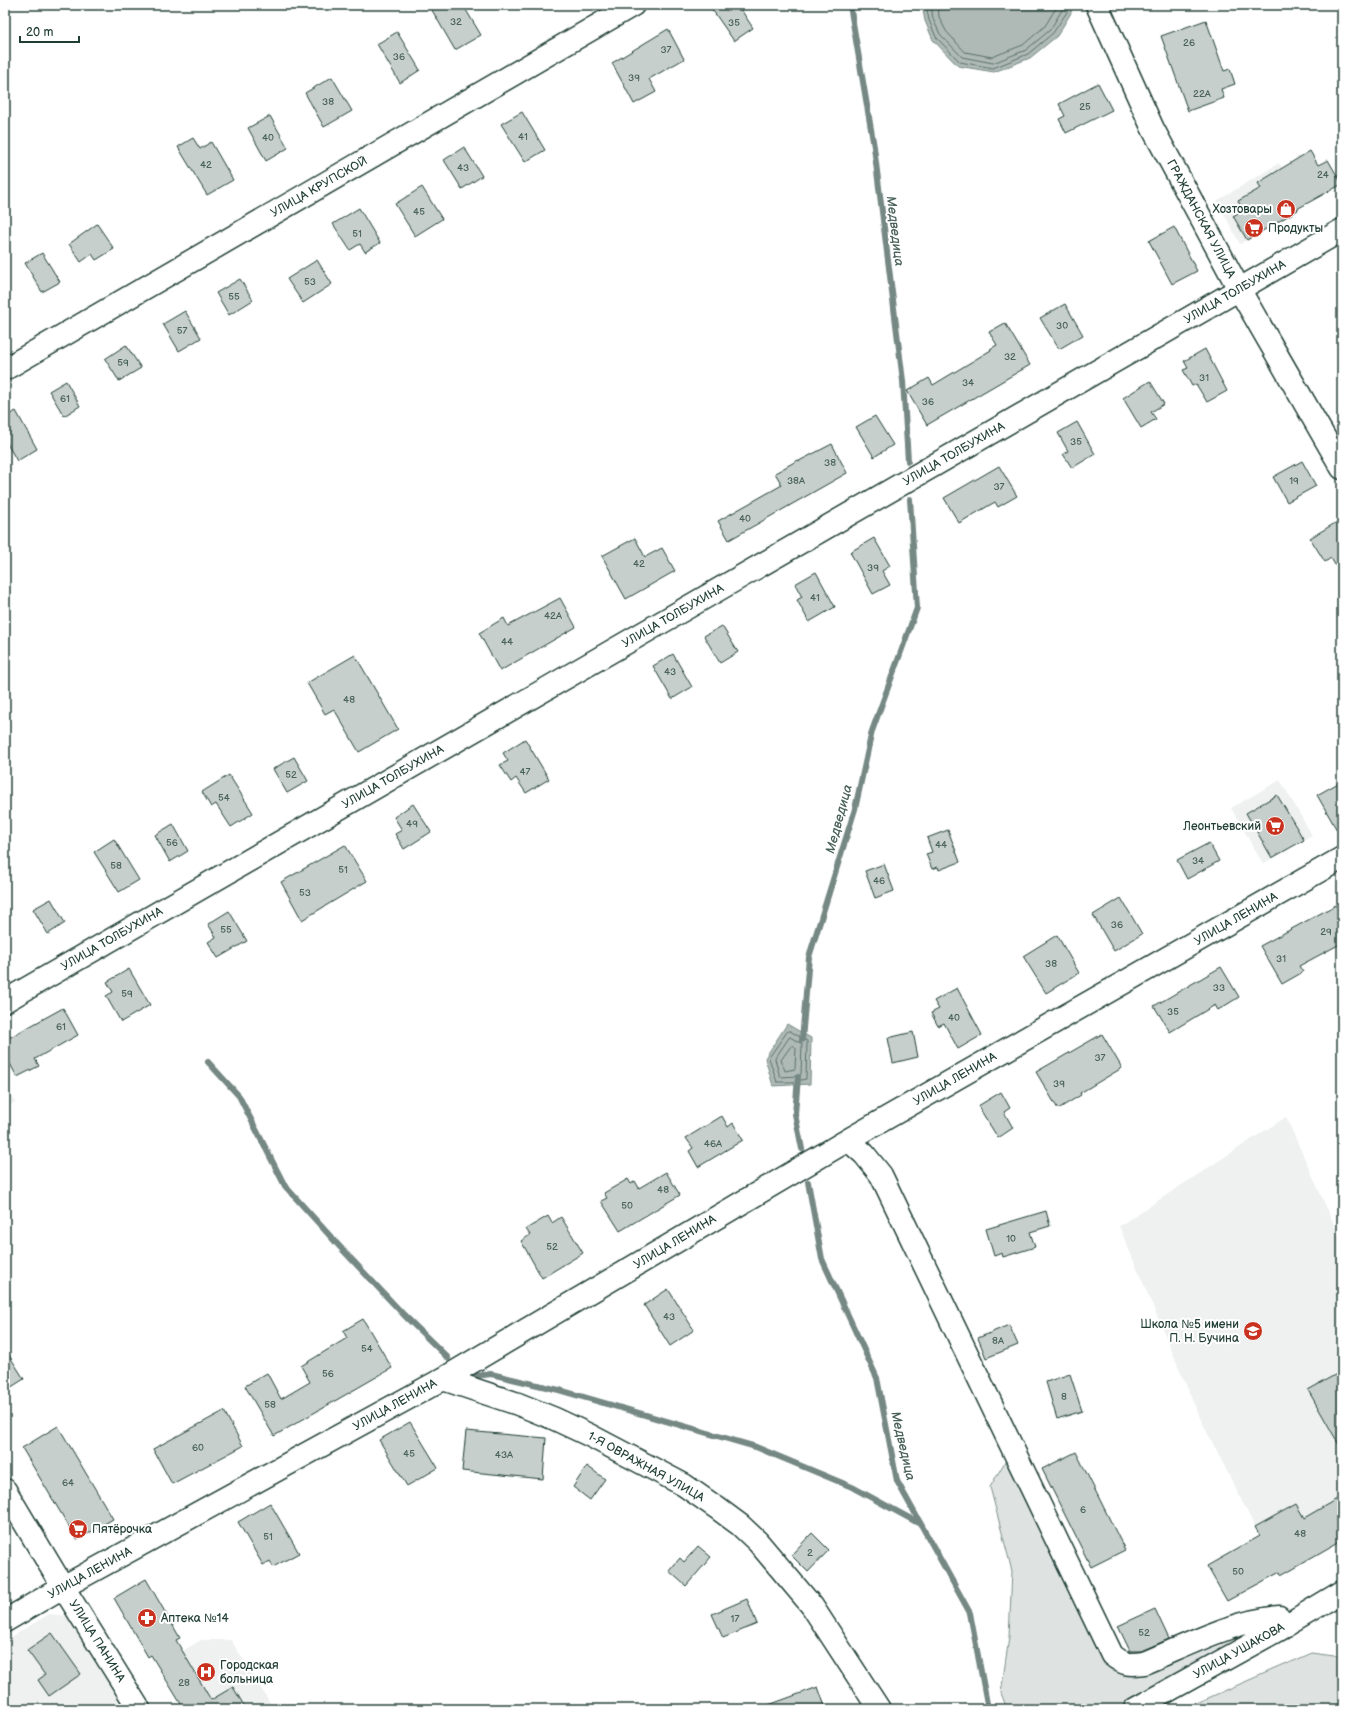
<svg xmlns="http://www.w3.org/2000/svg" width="1347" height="1714" font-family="'Balsamiq Sans',sans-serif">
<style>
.built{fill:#eef1f0}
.green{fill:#dee3e2;stroke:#7e908b}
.water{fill:#afbab7;stroke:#758883}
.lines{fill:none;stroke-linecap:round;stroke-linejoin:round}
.shore{stroke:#596f68;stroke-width:1}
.stream{stroke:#758883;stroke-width:6}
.building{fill:#c7cfcc;stroke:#1f3d34}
.minor-casing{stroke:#1f3d34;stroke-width:25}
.major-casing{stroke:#1f3d34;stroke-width:25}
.minor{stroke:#fff;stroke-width:22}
.major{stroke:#fff;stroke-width:22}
.labels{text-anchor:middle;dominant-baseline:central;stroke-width:4;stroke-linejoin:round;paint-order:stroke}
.number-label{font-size:10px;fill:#49625a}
.street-label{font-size:12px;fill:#1f3d34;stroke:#fff}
.poi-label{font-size:12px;fill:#1f3d34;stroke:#fff;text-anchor:start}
.water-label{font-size:13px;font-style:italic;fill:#4a625b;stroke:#fff}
</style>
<rect width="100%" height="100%" fill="#fff"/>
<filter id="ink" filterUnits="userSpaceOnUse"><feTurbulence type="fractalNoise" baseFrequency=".025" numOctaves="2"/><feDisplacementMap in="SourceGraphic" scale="8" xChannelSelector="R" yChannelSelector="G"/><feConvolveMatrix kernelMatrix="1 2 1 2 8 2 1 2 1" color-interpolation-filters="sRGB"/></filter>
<g filter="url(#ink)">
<!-- built -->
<path class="built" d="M 1279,163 L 1305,205 L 1240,244 L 1217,201 Z
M 1280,780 L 1312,835 L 1263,864 L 1231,808 Z
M 5,1085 L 15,1102 L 5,1108 Z
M 1286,1117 L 1342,1242 L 1342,1540 L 1281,1575 L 1255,1527 L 1201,1420 L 1119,1226 Z
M 49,1614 L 68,1616 L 126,1709 L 5,1709 L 5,1641 Z
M 201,1640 L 231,1640 L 274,1709 L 184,1709 L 158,1666 Z"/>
<!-- green -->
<path class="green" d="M 1009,1455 L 1118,1666 L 1239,1628 L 1274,1629 L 1117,1709 L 1007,1709 L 1001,1693 L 1009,1637 L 1012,1571 L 990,1487 Z
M 1311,1653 L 1342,1657 L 1342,1709 L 1183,1709 Z"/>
<!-- water -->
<path class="water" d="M 922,5 L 1072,5 L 1071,13 L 1057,36 L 1030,58 L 994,72 L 958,66 L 933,40 L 925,21 Z
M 787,1024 L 811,1038 L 810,1084 L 773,1086 L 765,1058 Z"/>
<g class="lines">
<!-- shore -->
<path class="shore" d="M 926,5 L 929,20 L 936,37 L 960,62 L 993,68 L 1028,54 L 1053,33 L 1067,12 L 1068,5
M 931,5 L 933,19 L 940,34 L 962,57 L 993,63 L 1026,50 L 1050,30 L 1062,10 L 1063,5
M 938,5 L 939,17 L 946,31 L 965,52 L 992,57 L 1023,45 L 1045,26 L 1056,8 L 1057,5
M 788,1031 L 790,1031 L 807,1041 L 806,1079 L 792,1082 L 777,1082 L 769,1058 Z
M 790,1037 L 802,1044 L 801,1074 L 799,1076 L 780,1077 L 775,1059 Z
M 793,1045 L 796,1048 L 795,1069 L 785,1071 L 781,1060 L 791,1046 Z"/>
<!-- stream -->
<path class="stream" d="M 850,5 L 874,147 L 903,381 L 908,461
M 802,1040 L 809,957 L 855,809 L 872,731 L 917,608 L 910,499
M 208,1062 L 239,1096 L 285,1186 L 340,1247 L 404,1315 L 448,1358
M 798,1077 L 795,1114 L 802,1149
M 808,1182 L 822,1259 L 877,1378 L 897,1481 L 970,1613 L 988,1709
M 468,1377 L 491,1374 L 559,1390 L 756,1447 L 852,1487 L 922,1525"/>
</g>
<!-- building -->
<path class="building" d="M 429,5 L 463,5 L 481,35 L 455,50 Z
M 709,5 L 738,5 L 753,28 L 734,41 Z
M 1206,20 L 1224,71 L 1230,69 L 1235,84 L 1221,89 L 1224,98 L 1188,111 L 1161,36 Z
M 668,29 L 684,59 L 649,79 L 656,92 L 634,104 L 612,63 Z
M 397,32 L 420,70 L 400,83 L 377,44 Z
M 332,77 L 352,111 L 324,127 L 305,93 Z
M 1098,83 L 1112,110 L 1066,133 L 1059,119 L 1065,116 L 1059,104 Z
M 522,112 L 545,150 L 525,162 L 501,124 Z
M 270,116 L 288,148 L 266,161 L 248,128 Z
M 193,138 L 200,149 L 211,142 L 233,180 L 207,195 L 178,147 Z
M 464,147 L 482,176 L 462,189 L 444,160 Z
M 1310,151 L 1318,165 L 1328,160 L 1342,184 L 1297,209 L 1298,210 L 1247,240 L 1233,216 L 1243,210 L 1238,201 L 1261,188 L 1258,183 Z
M 422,187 L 442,219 L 415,236 L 395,204 Z
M 359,208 L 380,243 L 365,252 L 360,244 L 350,250 L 333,224 Z
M 97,224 L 114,249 L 96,260 L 92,254 L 81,262 L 69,244 Z
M 1174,227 L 1197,271 L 1172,284 L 1149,241 Z
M 42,253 L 60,282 L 42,292 L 25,263 Z
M 317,260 L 332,284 L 303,303 L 287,279 Z
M 240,279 L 253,300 L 229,315 L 216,293 Z
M 1065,304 L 1083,335 L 1059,349 L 1040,318 Z
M 185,311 L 201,338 L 179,351 L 163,324 Z
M 1005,323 L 1030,365 L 927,425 L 907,391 L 929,378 L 933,385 L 991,350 L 990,349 L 997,345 L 989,332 Z
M 126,345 L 141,368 L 119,381 L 105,359 Z
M 1205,349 L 1227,391 L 1207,402 L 1196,384 L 1192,386 L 1183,370 L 1188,368 L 1184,361 Z
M 66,381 L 80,406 L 64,416 L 49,391 Z
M 1150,381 L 1164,404 L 1151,412 L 1156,419 L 1141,428 L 1123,398 Z
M 16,411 L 37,449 L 17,461 L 5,440 L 5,417 Z
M 875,416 L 893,445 L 874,457 L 856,427 Z
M 1077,422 L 1095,454 L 1072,468 L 1063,454 L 1068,451 L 1058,433 Z
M 832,444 L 847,473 L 729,540 L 718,521 L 782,485 L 775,473 L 798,460 L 799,461 Z
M 1302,461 L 1316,486 L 1287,502 L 1273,477 Z
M 999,466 L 1017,496 L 998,507 L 995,502 L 959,523 L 944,498 Z
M 1337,522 L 1342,532 L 1342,577 L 1331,558 L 1325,562 L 1310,538 Z
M 635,538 L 645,557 L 662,548 L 675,571 L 626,599 L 602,556 Z
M 874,538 L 890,566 L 882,571 L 890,585 L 873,594 L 850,552 Z
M 816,572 L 835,607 L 809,622 L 797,600 L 802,597 L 795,584 Z
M 560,598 L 576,627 L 500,671 L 479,633 L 504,618 L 508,626 Z
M 722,626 L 738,652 L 720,663 L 704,636 Z
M 673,654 L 692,687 L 672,699 L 653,666 Z
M 355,655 L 398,729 L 359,752 L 334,709 L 325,714 L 307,683 Z
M 525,739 L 549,779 L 526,793 L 516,778 L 511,782 L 500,765 L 508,761 L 503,753 Z
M 294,757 L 308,781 L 287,793 L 273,769 Z
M 229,775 L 253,813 L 231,827 L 216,804 L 211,807 L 202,792 Z
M 1342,781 L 1342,839 L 1317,795 Z
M 1277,795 L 1304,840 L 1272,858 L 1246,813 Z
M 413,804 L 431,832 L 404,849 L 395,834 L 402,830 L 394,817 Z
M 173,824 L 188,851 L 170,862 L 155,835 Z
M 948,830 L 960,862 L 939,870 L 938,867 L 932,869 L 926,854 L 932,852 L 927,838 Z
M 114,839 L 139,880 L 119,892 L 94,852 Z
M 1209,843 L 1219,861 L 1187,879 L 1177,860 Z
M 345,845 L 367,881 L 302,920 L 281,882 Z
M 884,864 L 894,891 L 875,898 L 865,871 Z
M 1121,898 L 1142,934 L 1114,951 L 1093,915 Z
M 51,899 L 65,923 L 48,934 L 33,909 Z
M 1336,905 L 1342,916 L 1342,943 L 1299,966 L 1303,972 L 1282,984 L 1260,946 Z
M 229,911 L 247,941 L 218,958 L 208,942 L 216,937 L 208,924 Z
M 1057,935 L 1079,973 L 1046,993 L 1023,956 Z
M 1221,967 L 1239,997 L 1218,1010 L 1215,1005 L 1170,1032 L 1154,1006 Z
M 129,969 L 150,1005 L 121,1022 L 106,996 L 113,992 L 107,982 Z
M 957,988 L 982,1035 L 958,1049 L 944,1023 L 938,1026 L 931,1013 L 939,1009 L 934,1001 Z
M 63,1008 L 78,1035 L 35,1059 L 39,1066 L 17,1077 L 5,1054 L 5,1040 Z
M 913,1032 L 918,1057 L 893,1063 L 888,1038 Z
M 1102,1034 L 1122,1068 L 1080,1093 L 1081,1095 L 1058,1109 L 1036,1072 Z
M 1001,1092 L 1010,1108 L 1004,1112 L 1013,1128 L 998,1138 L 978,1106 Z
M 722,1116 L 728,1127 L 733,1123 L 743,1140 L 698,1167 L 689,1151 L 693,1148 L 686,1138 Z
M 666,1172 L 680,1195 L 620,1231 L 601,1201 L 607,1198 L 604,1193 L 628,1179 L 631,1184 L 635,1181 L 639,1188 Z
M 1046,1211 L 1050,1226 L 1030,1232 L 1035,1247 L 1003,1257 L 1002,1253 L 994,1256 L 986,1229 Z
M 548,1216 L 552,1223 L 561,1217 L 583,1253 L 542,1278 L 521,1241 L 530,1235 L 526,1229 Z
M 668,1289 L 694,1330 L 670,1346 L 644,1305 Z
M 363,1319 L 392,1368 L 274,1436 L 245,1386 L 267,1373 L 281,1399 L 310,1382 L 301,1366 L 347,1338 L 343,1331 Z
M 1009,1325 L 1018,1345 L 986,1358 L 978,1338 Z
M 5,1349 L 24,1379 L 5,1391 Z
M 1342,1371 L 1342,1450 L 1308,1390 Z
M 1070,1374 L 1082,1411 L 1057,1419 L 1046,1382 Z
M 224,1411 L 243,1446 L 172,1484 L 153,1449 Z
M 410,1422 L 438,1468 L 407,1486 L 379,1440 Z
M 58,1426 L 113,1519 L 77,1540 L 22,1448 Z
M 466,1431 L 546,1438 L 543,1479 L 462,1471 Z
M 1076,1452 L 1125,1550 L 1091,1567 L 1042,1469 Z
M 587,1466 L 605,1479 L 590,1500 L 573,1487 Z
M 1342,1496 L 1342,1540 L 1281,1575 L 1280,1572 L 1227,1601 L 1207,1566 L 1260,1536 L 1255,1527 L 1296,1504 L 1304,1518 Z
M 270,1503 L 299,1553 L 273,1567 L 270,1561 L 263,1565 L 238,1522 Z
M 812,1533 L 829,1550 L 808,1572 L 791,1555 Z
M 698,1546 L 711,1557 L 686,1586 L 669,1571 L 680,1558 L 684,1562 Z
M 146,1579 L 180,1638 L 176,1640 L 211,1700 L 233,1687 L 246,1709 L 184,1709 L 151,1655 L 148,1657 L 114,1598 Z
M 747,1599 L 757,1624 L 723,1638 L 712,1614 Z
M 1155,1609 L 1169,1639 L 1141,1651 L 1130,1651 L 1118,1626 Z
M 52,1633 L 81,1674 L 49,1696 L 38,1680 L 45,1675 L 27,1650 Z
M 818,1687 L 826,1709 L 764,1709 L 763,1707 Z"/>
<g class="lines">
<!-- minor casing -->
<g class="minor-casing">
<path id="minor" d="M 1097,5 L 1153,129 L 1239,289 L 1342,468
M 5,369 L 633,5
M 848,1140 L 864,1154 L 881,1175 L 1112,1655 C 1124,1665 1129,1665 1144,1663 C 1188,1645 1232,1621 1279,1617 L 1285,1626
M 443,1379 L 518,1404 L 555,1419 L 589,1435 L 684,1485 L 717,1508 L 740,1525 L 758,1542 L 812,1606 L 879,1709
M 5,1490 L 63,1587 L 139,1709
M 5,1621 L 63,1587 L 443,1379 L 848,1140 L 1342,858
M 1135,1709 L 1285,1626 L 1342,1592"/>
</g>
<!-- major casing -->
<g class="major-casing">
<path id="major" d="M 5,1001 L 1342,230"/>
</g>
<!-- minor -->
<use href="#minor" class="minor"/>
<!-- major -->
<use href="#major" class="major"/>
</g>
</g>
<!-- icons -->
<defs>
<g id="shop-disc" transform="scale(1)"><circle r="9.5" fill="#c8321e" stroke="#fff"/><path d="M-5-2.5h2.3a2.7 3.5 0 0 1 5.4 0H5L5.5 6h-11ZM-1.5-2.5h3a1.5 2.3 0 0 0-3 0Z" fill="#fff"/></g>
<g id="supermarket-disc" transform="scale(1)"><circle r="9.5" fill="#c8321e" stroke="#fff"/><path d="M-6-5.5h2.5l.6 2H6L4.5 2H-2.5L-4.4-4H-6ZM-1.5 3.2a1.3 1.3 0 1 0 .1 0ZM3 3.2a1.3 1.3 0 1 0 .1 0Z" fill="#fff"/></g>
<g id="school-disc" transform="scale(1)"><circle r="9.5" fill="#c8321e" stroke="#fff"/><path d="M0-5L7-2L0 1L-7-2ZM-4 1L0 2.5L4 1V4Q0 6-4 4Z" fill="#fff"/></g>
<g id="pharmacy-disc" transform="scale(1)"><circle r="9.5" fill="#c8321e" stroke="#fff"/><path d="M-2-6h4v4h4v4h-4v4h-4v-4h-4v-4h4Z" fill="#fff"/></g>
<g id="hospital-disc" transform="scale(1)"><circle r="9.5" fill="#c8321e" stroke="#fff"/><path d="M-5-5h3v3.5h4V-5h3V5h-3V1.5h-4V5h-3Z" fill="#fff"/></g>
</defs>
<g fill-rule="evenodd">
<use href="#shop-disc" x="1286" y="209"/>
<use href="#supermarket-disc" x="1254" y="228"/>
<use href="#supermarket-disc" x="1275" y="826"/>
<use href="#school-disc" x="1253" y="1331"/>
<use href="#supermarket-disc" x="78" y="1529"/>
<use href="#pharmacy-disc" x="147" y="1618"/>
<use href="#hospital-disc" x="206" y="1672"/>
</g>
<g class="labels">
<!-- number labels -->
<g class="number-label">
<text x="456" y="22">32</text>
<text x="734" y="23">35</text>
<text x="1189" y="43">26</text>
<text x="666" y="50">37</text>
<text x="399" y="57">36</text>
<text x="634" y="78">39</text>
<text x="1202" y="94">22А</text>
<text x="328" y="102">38</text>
<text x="1085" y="107">25</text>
<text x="523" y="137">41</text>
<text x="268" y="138">40</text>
<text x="206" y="165">42</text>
<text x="463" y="168">43</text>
<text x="1323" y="175">24</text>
<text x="419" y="212">45</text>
<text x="357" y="234">51</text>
<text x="310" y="282">53</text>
<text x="234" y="297">55</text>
<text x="1062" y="326">30</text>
<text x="182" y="331">57</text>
<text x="1010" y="357">32</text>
<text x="123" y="363">59</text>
<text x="1204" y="378">31</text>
<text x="968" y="383">34</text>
<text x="65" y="399">61</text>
<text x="928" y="402">36</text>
<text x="1076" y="442">35</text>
<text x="830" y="463">38</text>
<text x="796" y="481">38А</text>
<text x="1294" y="481">19</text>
<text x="999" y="487">37</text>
<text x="745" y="519">40</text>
<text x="639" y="564">42</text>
<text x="873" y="568">39</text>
<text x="815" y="598">41</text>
<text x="553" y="616">42А</text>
<text x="507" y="642">44</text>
<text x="670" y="672">43</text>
<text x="349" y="700">48</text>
<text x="525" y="772">47</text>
<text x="291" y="775">52</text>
<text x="224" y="798">54</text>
<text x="412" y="824">49</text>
<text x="172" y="843">56</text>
<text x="941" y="845">44</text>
<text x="1198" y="861">34</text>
<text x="116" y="866">58</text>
<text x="343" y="870">51</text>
<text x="879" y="881">46</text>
<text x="305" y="893">53</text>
<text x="1117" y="925">36</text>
<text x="226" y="930">55</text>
<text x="1326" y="932">29</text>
<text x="1281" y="959">31</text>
<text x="1051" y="964">38</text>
<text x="1219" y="988">33</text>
<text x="127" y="994">59</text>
<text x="1173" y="1012">35</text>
<text x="954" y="1018">40</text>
<text x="61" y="1027">61</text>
<text x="1100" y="1058">37</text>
<text x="1059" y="1084">39</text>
<text x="713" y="1144">46А</text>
<text x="663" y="1190">48</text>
<text x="627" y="1206">50</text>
<text x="1011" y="1239">10</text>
<text x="552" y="1247">52</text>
<text x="669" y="1317">43</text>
<text x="998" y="1341">8А</text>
<text x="367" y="1349">54</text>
<text x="328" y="1374">56</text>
<text x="1064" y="1397">8</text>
<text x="270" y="1405">58</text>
<text x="198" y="1448">60</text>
<text x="409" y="1454">45</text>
<text x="504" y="1455">43А</text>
<text x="68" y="1483">64</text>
<text x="1083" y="1510">6</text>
<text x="1300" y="1534">48</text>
<text x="268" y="1537">51</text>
<text x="810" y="1553">2</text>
<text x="1238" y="1572">50</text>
<text x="735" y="1619">17</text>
<text x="1144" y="1633">52</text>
<text x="184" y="1683">28</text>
</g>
<!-- street labels -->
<g class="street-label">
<text transform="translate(319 187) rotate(-30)">УЛИЦА КРУПСКОЙ</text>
<text transform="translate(1201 219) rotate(62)">ГРАЖДАНСКАЯ УЛИЦА</text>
<text transform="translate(1235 292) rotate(-30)">УЛИЦА ТОЛБУХИНА</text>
<text transform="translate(954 454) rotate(-30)">УЛИЦА ТОЛБУХИНА</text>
<text transform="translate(673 616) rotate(-30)">УЛИЦА ТОЛБУХИНА</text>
<text transform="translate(393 777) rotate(-30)">УЛИЦА ТОЛБУХИНА</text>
<text transform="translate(1236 919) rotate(-30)">УЛИЦА ЛЕНИНА</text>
<text transform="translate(112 939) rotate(-30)">УЛИЦА ТОЛБУХИНА</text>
<text transform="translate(955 1079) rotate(-30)">УЛИЦА ЛЕНИНА</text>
<text transform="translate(675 1242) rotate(-31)">УЛИЦА ЛЕНИНА</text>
<text transform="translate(395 1405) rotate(-29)">УЛИЦА ЛЕНИНА</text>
<text transform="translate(646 1467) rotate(29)">1-Я ОВРАЖНАЯ УЛИЦА</text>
<text transform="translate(90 1573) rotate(-29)">УЛИЦА ЛЕНИНА</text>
<text transform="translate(97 1641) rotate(58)">УЛИЦА ПАНИНА</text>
<text transform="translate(1239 1651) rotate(-29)">УЛИЦА УШАКОВА</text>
</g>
<!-- poi labels -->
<g class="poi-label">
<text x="1272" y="209" text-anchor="end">Хозтовары</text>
<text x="1268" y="228">Продукты</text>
<text x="1261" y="826" text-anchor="end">Леонтьевский</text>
<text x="1239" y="1324" text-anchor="end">Школа №5 имени<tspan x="1239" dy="14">П. Н. Бучина</tspan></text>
<text x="92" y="1529">Пятёрочка</text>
<text x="161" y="1618">Аптека №14</text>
<text x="220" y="1665">Городская<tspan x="220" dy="14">больница</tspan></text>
</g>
<!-- water labels -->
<g class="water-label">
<text transform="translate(895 231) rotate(83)">Медведица</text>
<text transform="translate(839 819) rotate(-75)">Медведица</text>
<text transform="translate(903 1446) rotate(77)">Медведица</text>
</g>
</g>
<!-- margin -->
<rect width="1347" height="1714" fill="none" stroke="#fff" stroke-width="20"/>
<rect x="10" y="10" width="1327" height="1694" fill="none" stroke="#1f3d34" stroke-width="1.5" filter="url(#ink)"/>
<!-- scale -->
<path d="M20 36v6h59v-6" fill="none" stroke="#1f3d34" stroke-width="2"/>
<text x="26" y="36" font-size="12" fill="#1f3d34" stroke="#ffffff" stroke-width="3" paint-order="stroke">20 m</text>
</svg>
